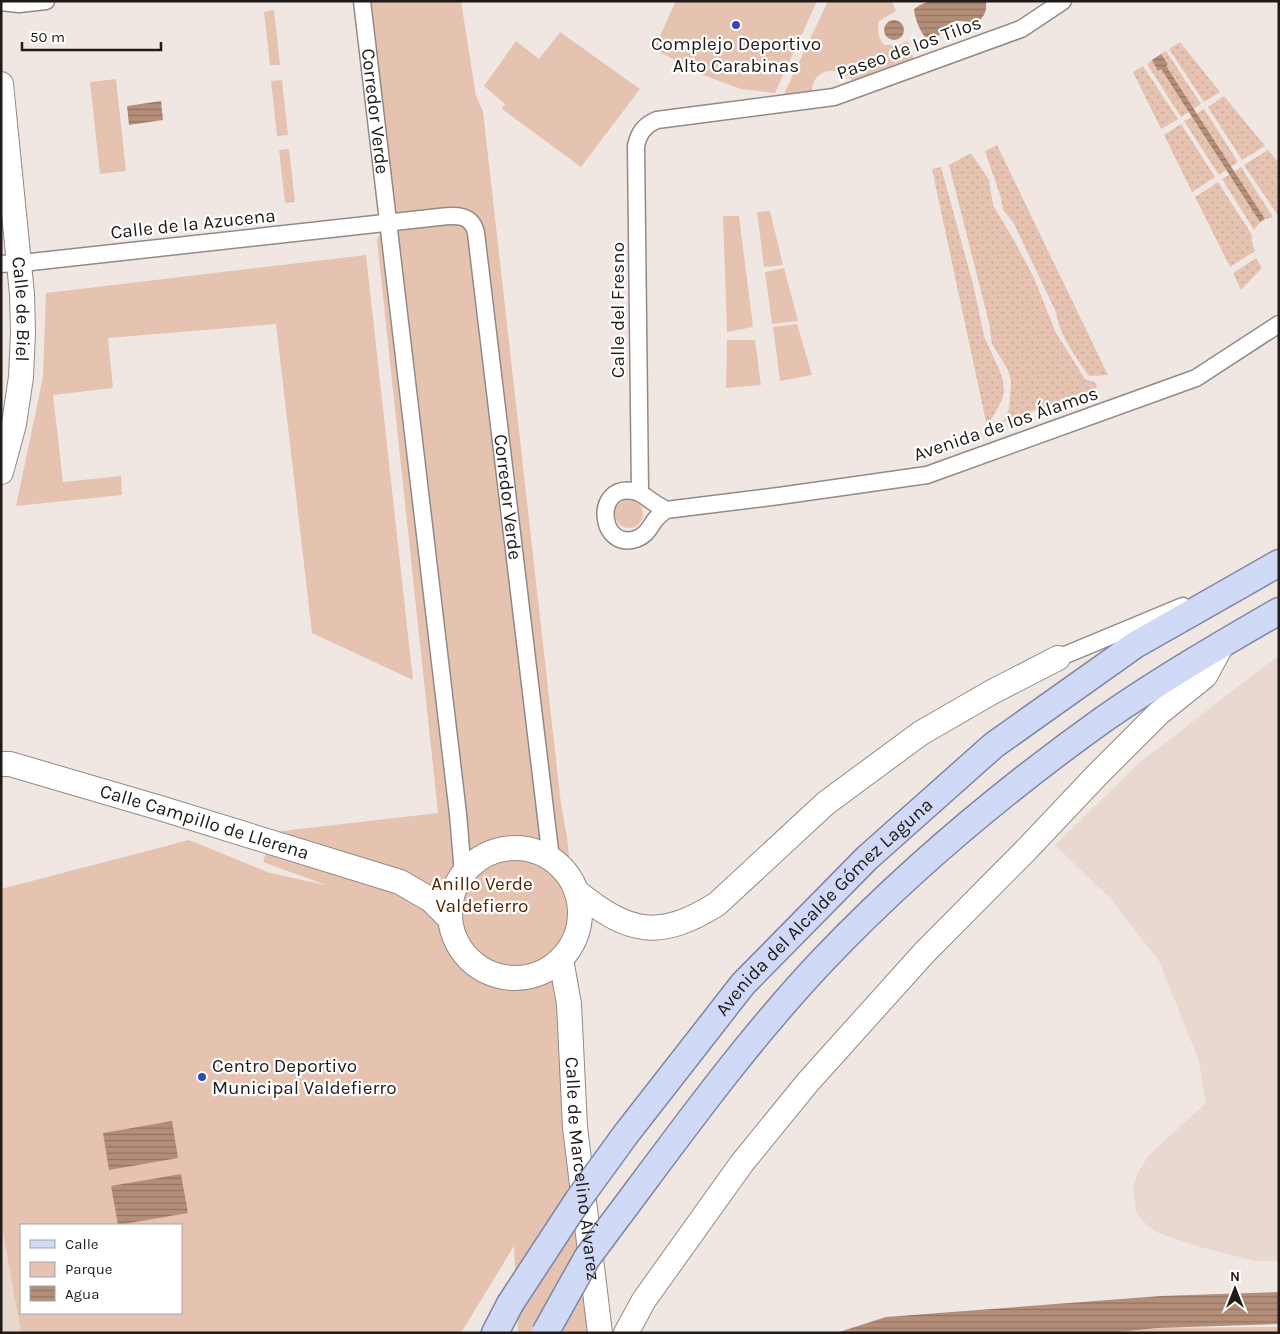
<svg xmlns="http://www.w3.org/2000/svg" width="1280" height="1334" font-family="Karla,sans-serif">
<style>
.built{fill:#e8d8d0}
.green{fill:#e6c3b1;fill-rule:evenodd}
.garden{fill:url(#garden-dots)}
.water{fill:url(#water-rules)}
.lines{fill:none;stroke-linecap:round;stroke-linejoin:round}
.street-casing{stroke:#928a86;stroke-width:19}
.secondary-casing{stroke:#928a86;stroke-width:26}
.primary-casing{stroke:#7e86a3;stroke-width:29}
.street{stroke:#fff;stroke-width:16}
.secondary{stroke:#fff;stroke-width:24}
.primary{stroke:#d0d9f5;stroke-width:26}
.primary-bridge-casing{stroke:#7e86a3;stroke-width:29;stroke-linecap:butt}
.primary-bridge{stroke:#d0d9f5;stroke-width:26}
.poi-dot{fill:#3447b9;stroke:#fff;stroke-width:2}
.labels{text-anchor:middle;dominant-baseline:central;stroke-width:4.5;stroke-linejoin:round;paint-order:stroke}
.poi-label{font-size:19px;fill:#1e1b19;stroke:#fff}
.street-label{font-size:19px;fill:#1e1b19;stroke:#fff}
.park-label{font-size:19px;fill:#572501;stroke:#fff}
</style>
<defs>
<pattern id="garden-dots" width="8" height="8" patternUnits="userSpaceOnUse" patternTransform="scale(1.25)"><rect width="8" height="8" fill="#e6c3b1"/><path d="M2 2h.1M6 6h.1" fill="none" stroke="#c5a798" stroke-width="1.8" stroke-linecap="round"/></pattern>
<pattern id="water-rules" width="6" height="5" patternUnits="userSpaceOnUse" patternTransform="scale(1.25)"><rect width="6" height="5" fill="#b48e79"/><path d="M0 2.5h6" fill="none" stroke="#927362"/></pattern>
</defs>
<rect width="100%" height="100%" fill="#f0e7e3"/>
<!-- built -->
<path class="built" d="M 1279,655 L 1279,1261 L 1255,1261 L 1196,1246 L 1156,1232 L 1143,1221 L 1136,1212 L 1133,1187 L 1138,1172 L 1149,1155 L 1206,1103 L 1199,1061 L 1159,961 L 1111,899 L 1055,845 L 1139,763 Z
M 1,1222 L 21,1333 L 1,1333 Z"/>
<!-- green -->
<path class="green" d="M 366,1 L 461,1 L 476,96 L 483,111 L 561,804 L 567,837 L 572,883 L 579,904 L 579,919 L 577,933 L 571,946 L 561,959 L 600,1333 L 518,1333 L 514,1246 L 461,1333 L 21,1333 L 1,1222 L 1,889 L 189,840 L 270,873 L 326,885 L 263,862 L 273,832 L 438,813 L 377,240 L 390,214 ZM 21,1225 L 181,1225 L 181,1313 L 21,1313 Z
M 676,1 L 817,1 L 775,93 L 741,89 L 703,75 L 654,49 Z
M 828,1 L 894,1 L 892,2 L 896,11 L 879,21 C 877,31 878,37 884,45 L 899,45 L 907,41 L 914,59 L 854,81 C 849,78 846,74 840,72 C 825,67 811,77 812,92 L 783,96 Z
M 274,10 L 280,65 L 270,65 L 264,12 Z
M 560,32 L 640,89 L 581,167 L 502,109 L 505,104 L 484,86 L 516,41 L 539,59 Z
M 116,79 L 126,171 L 100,174 L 90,82 Z
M 282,80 L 288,135 L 277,136 L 271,81 Z
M 289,149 L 295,202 L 285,203 L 279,150 Z
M 770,211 L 783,265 L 764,267 L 757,212 Z
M 723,216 L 739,216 L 753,327 L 727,332 Z
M 366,255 L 413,680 L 312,633 L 276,324 L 108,338 L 113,388 L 53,395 L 63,482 L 121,476 L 122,495 L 16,506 L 43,377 L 46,293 Z
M 784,268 L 798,321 L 772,324 L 765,272 Z
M 797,324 L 812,375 L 780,381 L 773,327 Z
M 727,340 L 755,340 L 761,385 L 726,388 Z
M615 514a14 14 0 1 1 28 0a14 14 0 1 1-28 0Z
M 1279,1327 L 1279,1333 L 1109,1333 L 1157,1328 Z"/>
<!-- garden -->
<path class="garden" d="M 1180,42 L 1220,92 L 1204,102 L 1169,49 Z
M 1166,51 L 1201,104 L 1193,109 L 1165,66 L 1168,64 L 1161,54 Z
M 1152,60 L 1158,70 L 1161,69 L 1189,112 L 1181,117 L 1147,64 Z
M 1143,66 L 1178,119 L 1161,129 L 1133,72 Z
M 1224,96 L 1265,146 L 1242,160 L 1208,107 Z
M 1204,109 L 1238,162 L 1231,167 L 1196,114 Z
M 1192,117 L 1226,170 L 1219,175 L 1184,121 Z
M 1181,124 L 1215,177 L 1192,192 L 1164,135 Z
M 997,145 L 1108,375 L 1089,376 C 1076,357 1059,335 1056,312 L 1013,222 L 1003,210 L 1001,198 L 985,151 Z
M 1268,150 L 1279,163 L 1279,217 L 1244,165 Z
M 971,153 L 989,180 L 993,205 L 1015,242 L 1034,278 L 1056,333 L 1085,379 L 1096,383 L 1097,388 L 1003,422 L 1009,409 L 1011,382 L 1008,370 L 992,344 L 989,323 L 949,165 Z
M 941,167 L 974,288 L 984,336 L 1002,376 L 1004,391 L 1002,400 L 991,420 L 986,422 L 932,169 Z
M 1241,167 L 1273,217 L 1265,219 L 1234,172 Z
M 1230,174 L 1260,222 L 1254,230 L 1222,179 Z
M 1218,182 L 1252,235 L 1252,242 L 1255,251 L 1230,267 L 1195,197 Z
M 1256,258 L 1262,268 L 1241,290 L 1233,273 Z"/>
<!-- water -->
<path class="water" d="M 930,1 L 986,1 C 987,13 984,17 975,24 C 967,22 958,19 951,23 C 939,30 943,40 925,37 C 919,29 915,19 914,9 L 920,5 Z
M884 30a10 10 0 1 1 20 0a10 10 0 1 1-20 0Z
M 1161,54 L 1168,64 L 1166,66 L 1265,219 L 1260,222 L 1161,69 L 1158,71 L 1152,60 Z
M 161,101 L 163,120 L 129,125 L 127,106 Z
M 172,1121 L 178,1158 L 109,1170 L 103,1133 Z
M 181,1174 L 188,1213 L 118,1225 L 111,1186 Z
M 1279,1292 L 1279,1324 L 1157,1328 L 1109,1333 L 836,1333 L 886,1317 L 1161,1296 Z"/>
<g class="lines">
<!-- street casing -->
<g class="street-casing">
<g id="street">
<path id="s1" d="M 362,1 L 458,814 L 463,874"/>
<path d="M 1,2 L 19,4 L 46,1"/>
<path id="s2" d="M 1,264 L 31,262 L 439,217 C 456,215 472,214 476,233 L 551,859"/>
<path d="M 640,492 L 636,146 C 639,132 645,125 657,120 L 834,97 L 1021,29 L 1063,1"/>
<path d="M 666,510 C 662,513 658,516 655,520 C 649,528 647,535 636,539 C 599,551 593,484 633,491 C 642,492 646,498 653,502 C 657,505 662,507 666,510 L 779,496 L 927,475 L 1196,378 L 1279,324"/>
<path d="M 1058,658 L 1183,606"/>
</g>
</g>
<!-- secondary casing -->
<g class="secondary-casing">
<g id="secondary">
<path id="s3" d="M 1,84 L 22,294 L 23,332 L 21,377 L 14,424 L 1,472"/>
<path id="s4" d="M 1,764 L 10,764 L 160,808 L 400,882 L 431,900 L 450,919"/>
<circle cx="515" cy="913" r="65"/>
<path d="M 576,891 C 628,933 658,941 717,904 L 826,803 L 921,733 L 992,692 L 1058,658"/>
<path id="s5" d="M 561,959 L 569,1004 L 575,1127 L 600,1333"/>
<path d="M 626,1333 L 644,1300 L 742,1163 L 808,1082 L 924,953 L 1028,848 L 1097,775 L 1159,713 L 1205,676 L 1223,643"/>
</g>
</g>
<!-- primary casing -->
<g class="primary-casing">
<g id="primary">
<path id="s6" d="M 626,1134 L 743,984 L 867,858 L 994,745 L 1135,645 L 1279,563"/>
<path d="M 640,1187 C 698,1109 756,1031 823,960 C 907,872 1006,789 1104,719 C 1160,680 1220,645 1279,611"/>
<path d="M 495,1333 L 510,1304"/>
</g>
</g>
<!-- street -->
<use href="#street" class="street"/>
<!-- secondary -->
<use href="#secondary" class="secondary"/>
<!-- primary -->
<use href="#primary" class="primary"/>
<!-- primary-bridge casing -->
<g class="primary-bridge-casing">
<path id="primary-bridge" d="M 510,1304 L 578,1200 L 626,1134
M 545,1333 L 587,1258 L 640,1187"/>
</g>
<!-- primary-bridge -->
<use href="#primary-bridge" class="primary-bridge"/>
</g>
<!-- markers -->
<g class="poi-dot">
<circle cx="736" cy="25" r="5"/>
<circle cx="202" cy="1077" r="5"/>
</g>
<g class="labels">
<!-- poi labels -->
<g class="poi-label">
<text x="736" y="44">Complejo Deportivo<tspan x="736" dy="22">Alto Carabinas</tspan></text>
<text x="212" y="1066" text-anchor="start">Centro Deportivo<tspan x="212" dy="22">Municipal Valdefierro</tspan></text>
</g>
<!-- street labels -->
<g class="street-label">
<text transform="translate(909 48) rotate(-20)">Paseo de los Tilos</text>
<text stroke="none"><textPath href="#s1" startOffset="111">Corredor Verde</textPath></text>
<text transform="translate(193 224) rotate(-6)">Calle de la Azucena</text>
<text stroke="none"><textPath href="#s3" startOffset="226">Calle de Biel</textPath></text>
<text transform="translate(618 310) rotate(-90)">Calle del Fresno</text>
<text transform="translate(1006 424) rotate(-19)">Avenida de los Álamos</text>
<text stroke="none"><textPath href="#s2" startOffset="752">Corredor Verde</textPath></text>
<text stroke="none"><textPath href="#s4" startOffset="212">Calle Campillo de Llerena</textPath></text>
<text stroke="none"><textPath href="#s6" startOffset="302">Avenida del Alcalde Gómez Laguna</textPath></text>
<text stroke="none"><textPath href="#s5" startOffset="211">Calle de Marcelino Álvarez</textPath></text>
</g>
<!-- park labels -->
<g class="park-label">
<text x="482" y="884">Anillo Verde<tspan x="482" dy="22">Valdefierro</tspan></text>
</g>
</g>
<!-- border -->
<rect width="1280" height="1334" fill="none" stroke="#1e1b19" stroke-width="5"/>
<!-- legend -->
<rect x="20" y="1224" width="162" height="90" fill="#ffffff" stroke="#a5a4a3"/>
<rect x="30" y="1240" width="25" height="8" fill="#d0d9f5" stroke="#a5a4a3"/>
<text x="65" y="1249" font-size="15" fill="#1e1b19">Calle</text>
<rect x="30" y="1262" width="25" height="15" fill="#e6c3b1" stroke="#a5a4a3"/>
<text x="65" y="1274" font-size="15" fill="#1e1b19">Parque</text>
<rect x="30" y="1286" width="25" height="15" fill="url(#water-rules)" stroke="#a5a4a3"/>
<text x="65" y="1299" font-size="15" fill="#1e1b19">Agua</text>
<!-- north arrow -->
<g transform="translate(1235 1289)" stroke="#ffffff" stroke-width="4" paint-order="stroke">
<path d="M0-4L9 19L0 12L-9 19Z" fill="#1e1b19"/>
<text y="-8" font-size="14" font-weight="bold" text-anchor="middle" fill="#1e1b19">N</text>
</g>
<!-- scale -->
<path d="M22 42v8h139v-8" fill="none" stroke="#1e1b19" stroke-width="2.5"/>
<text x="30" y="42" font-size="15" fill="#1e1b19" stroke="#ffffff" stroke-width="4" paint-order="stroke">50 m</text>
</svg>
